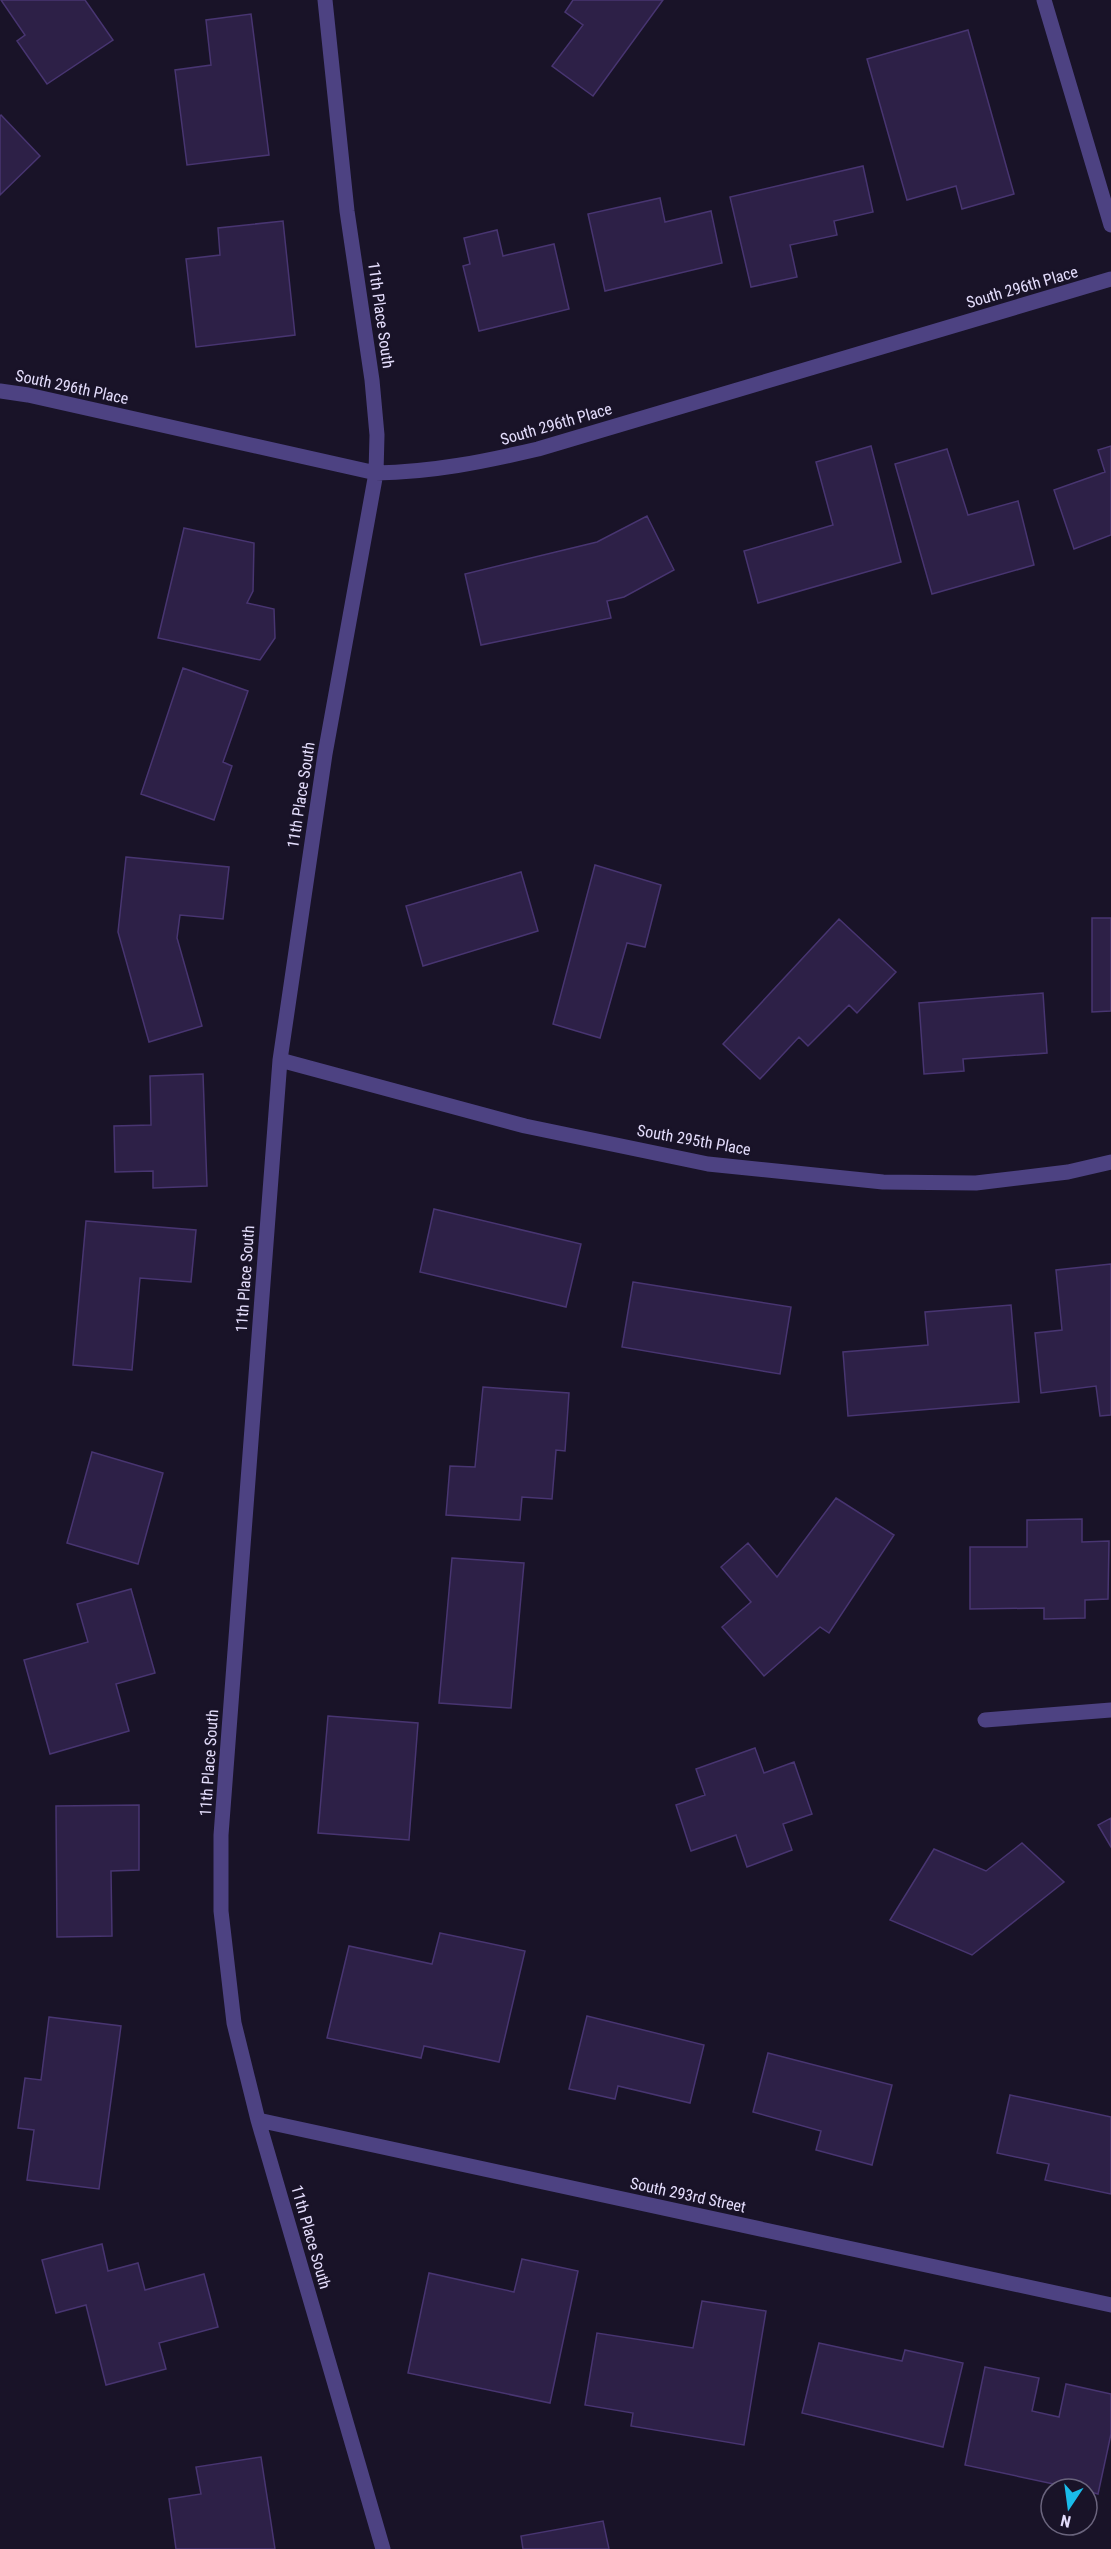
<svg xmlns="http://www.w3.org/2000/svg" width="1111" height="2549" font-family="'Roboto Condensed',sans-serif">
<style>
.building{fill:#2d2047;stroke:#483571;stroke-width:1.5}
.lines{fill:none;stroke-linecap:round;stroke-linejoin:round}
.street{stroke:#4d4282;stroke-width:15}
.labels{text-anchor:middle;dominant-baseline:central;stroke-width:5;stroke-linejoin:round;paint-order:stroke}
.street-label{font-size:16px;fill:#e4ddfc;stroke:#191328}
</style>
<rect width="100%" height="100%" fill="#191328"/>
<!-- building -->
<path class="building" d="M 1,0 L 85,0 L 113,40 L 47,84 L 17,41 L 25,35 Z
M 573,0 L 663,0 L 593,96 L 552,66 L 583,25 L 565,12 Z
M 251,14 L 269,155 L 187,165 L 175,70 L 211,65 L 206,20 Z
M 968,30 L 1014,194 L 962,209 L 956,186 L 907,200 L 867,59 Z
M 1,115 L 40,156 L 0,195 L 0,116 Z
M 863,166 L 873,212 L 834,221 L 837,235 L 790,245 L 797,277 L 751,287 L 730,197 Z
M 660,198 L 665,222 L 711,211 L 722,263 L 605,291 L 588,214 Z
M 283,221 L 295,335 L 196,347 L 186,259 L 220,255 L 218,228 Z
M 497,230 L 503,256 L 554,244 L 569,309 L 479,331 L 463,266 L 470,264 L 464,238 Z
M 871,446 L 901,562 L 758,603 L 744,551 L 833,525 L 816,462 Z
M 1111,446 L 1111,535 L 1074,549 L 1054,490 L 1105,472 L 1098,450 Z
M 947,449 L 968,515 L 1018,501 L 1034,565 L 932,594 L 895,464 Z
M 647,516 L 674,570 L 624,597 L 607,601 L 611,618 L 481,645 L 465,574 L 597,542 Z
M 184,528 L 254,543 L 253,591 L 247,603 L 274,609 L 275,638 L 260,660 L 158,638 Z
M 183,668 L 248,691 L 223,762 L 232,766 L 214,820 L 141,794 Z
M 126,857 L 229,867 L 223,919 L 180,915 L 177,938 L 202,1026 L 149,1042 L 118,932 Z
M 595,865 L 661,885 L 645,947 L 627,943 L 600,1038 L 553,1024 Z
M 521,872 L 538,931 L 423,966 L 406,906 Z
M 1092,918 L 1111,918 L 1111,1011 L 1092,1012 Z
M 839,919 L 896,972 L 857,1013 L 849,1005 L 808,1046 L 799,1037 L 760,1079 L 723,1044 Z
M 1043,993 L 1047,1053 L 963,1059 L 964,1071 L 924,1074 L 919,1003 Z
M 203,1074 L 207,1186 L 153,1188 L 153,1171 L 115,1172 L 114,1126 L 151,1125 L 150,1076 Z
M 434,1209 L 581,1244 L 566,1307 L 420,1272 Z
M 86,1221 L 196,1230 L 191,1282 L 140,1278 L 132,1370 L 73,1365 Z
M 1111,1264 L 1111,1415 L 1100,1416 L 1096,1386 L 1041,1393 L 1035,1333 L 1062,1330 L 1056,1270 Z
M 633,1282 L 791,1307 L 780,1374 L 622,1347 Z
M 1011,1305 L 1019,1402 L 848,1416 L 843,1352 L 928,1345 L 925,1312 Z
M 483,1387 L 569,1393 L 565,1451 L 556,1450 L 552,1499 L 522,1497 L 520,1520 L 446,1515 L 450,1466 L 475,1467 Z
M 92,1452 L 163,1473 L 138,1564 L 67,1543 Z
M 836,1498 L 894,1535 L 829,1633 L 820,1627 L 764,1676 L 722,1627 L 751,1602 L 721,1567 L 748,1543 L 777,1577 Z
M 1082,1519 L 1082,1542 L 1109,1541 L 1108,1599 L 1085,1600 L 1085,1618 L 1044,1619 L 1044,1608 L 970,1609 L 970,1547 L 1027,1547 L 1027,1520 Z
M 452,1558 L 524,1563 L 511,1708 L 439,1703 Z
M 131,1589 L 155,1673 L 116,1684 L 129,1731 L 50,1754 L 24,1660 L 88,1642 L 77,1604 Z
M 328,1716 L 418,1723 L 409,1840 L 318,1833 Z
M 755,1748 L 764,1773 L 794,1762 L 812,1814 L 783,1824 L 792,1850 L 747,1867 L 736,1835 L 691,1851 L 676,1805 L 705,1795 L 696,1769 Z
M 139,1805 L 139,1870 L 111,1871 L 112,1936 L 57,1937 L 56,1806 Z
M 1111,1818 L 1111,1847 L 1098,1825 Z
M 1022,1843 L 1064,1882 L 972,1955 L 890,1920 L 934,1849 L 986,1871 Z
M 440,1933 L 525,1951 L 499,2062 L 424,2046 L 421,2058 L 327,2038 L 349,1946 L 432,1964 Z
M 587,2016 L 704,2045 L 690,2103 L 618,2086 L 615,2099 L 569,2089 Z
M 49,2017 L 121,2026 L 99,2189 L 27,2180 L 34,2130 L 18,2128 L 25,2078 L 41,2080 Z
M 768,2053 L 892,2085 L 872,2165 L 816,2150 L 821,2131 L 753,2112 Z
M 1010,2095 L 1111,2117 L 1111,2194 L 1045,2180 L 1049,2164 L 997,2153 Z
M 102,2244 L 108,2271 L 138,2263 L 145,2290 L 204,2274 L 218,2327 L 159,2343 L 166,2369 L 106,2385 L 86,2305 L 56,2313 L 42,2260 Z
M 522,2259 L 578,2271 L 550,2403 L 408,2373 L 429,2273 L 514,2292 Z
M 702,2301 L 766,2311 L 744,2445 L 631,2426 L 633,2413 L 585,2405 L 597,2333 L 693,2348 Z
M 819,2343 L 902,2361 L 905,2350 L 963,2363 L 943,2447 L 802,2413 Z
M 985,2367 L 1039,2378 L 1032,2411 L 1059,2417 L 1066,2384 L 1111,2394 L 1111,2434 L 1098,2494 L 1087,2491 L 1087,2489 L 1077,2489 L 965,2465 Z
M 261,2457 L 275,2549 L 176,2549 L 169,2499 L 201,2494 L 196,2467 Z
M 603,2521 L 609,2549 L 523,2549 L 521,2536 Z"/>
<g class="lines">
<!-- street -->
<path class="street" d="M 325,0 L 347,211 L 372,380 L 377,435 L 376,473 L 325,754 L 280,1060 L 221,1835 L 221,1911 L 234,2023 L 258,2120 L 383,2549
M 1044,0 L 1111,225
M 0,391 L 28,395 L 376,473 C 433,472 482,462 538,449 L 1111,279
M 280,1060 L 525,1126 L 708,1164 L 883,1182 L 976,1183 L 1068,1172 L 1111,1162
M 985,1720 L 1111,1710
M 258,2120 L 1111,2305"/>
</g>
<g class="labels">
<!-- street labels -->
<g class="street-label">
<text transform="translate(1022 287) rotate(-16)">South 296th Place</text>
<text transform="translate(381 315) rotate(82)">11th Place South</text>
<text transform="translate(72 387) rotate(12)">South 296th Place</text>
<text transform="translate(556 424) rotate(-16)">South 296th Place</text>
<text transform="translate(301 795) rotate(-81)">11th Place South</text>
<text transform="translate(694 1140) rotate(10)">South 295th Place</text>
<text transform="translate(245 1279) rotate(-86)">11th Place South</text>
<text transform="translate(209 1763) rotate(-86)">11th Place South</text>
<text transform="translate(688 2195) rotate(12)">South 293rd Street</text>
<text transform="translate(311 2237) rotate(74)">11th Place South</text>
</g>
</g>
<!-- north arrow -->
<g transform="translate(1069 2507) rotate(193)"><circle r="28" fill="#191328" stroke="#6a647d" stroke-width="1.5"/>
<path d="M0-4.5L10 22L0 15L-10 22Z" fill="#1abcea"/>
<text y="-9" font-size="16" font-weight="bold" text-anchor="middle" fill="#e4ddfc">N</text>
</g>
</svg>
